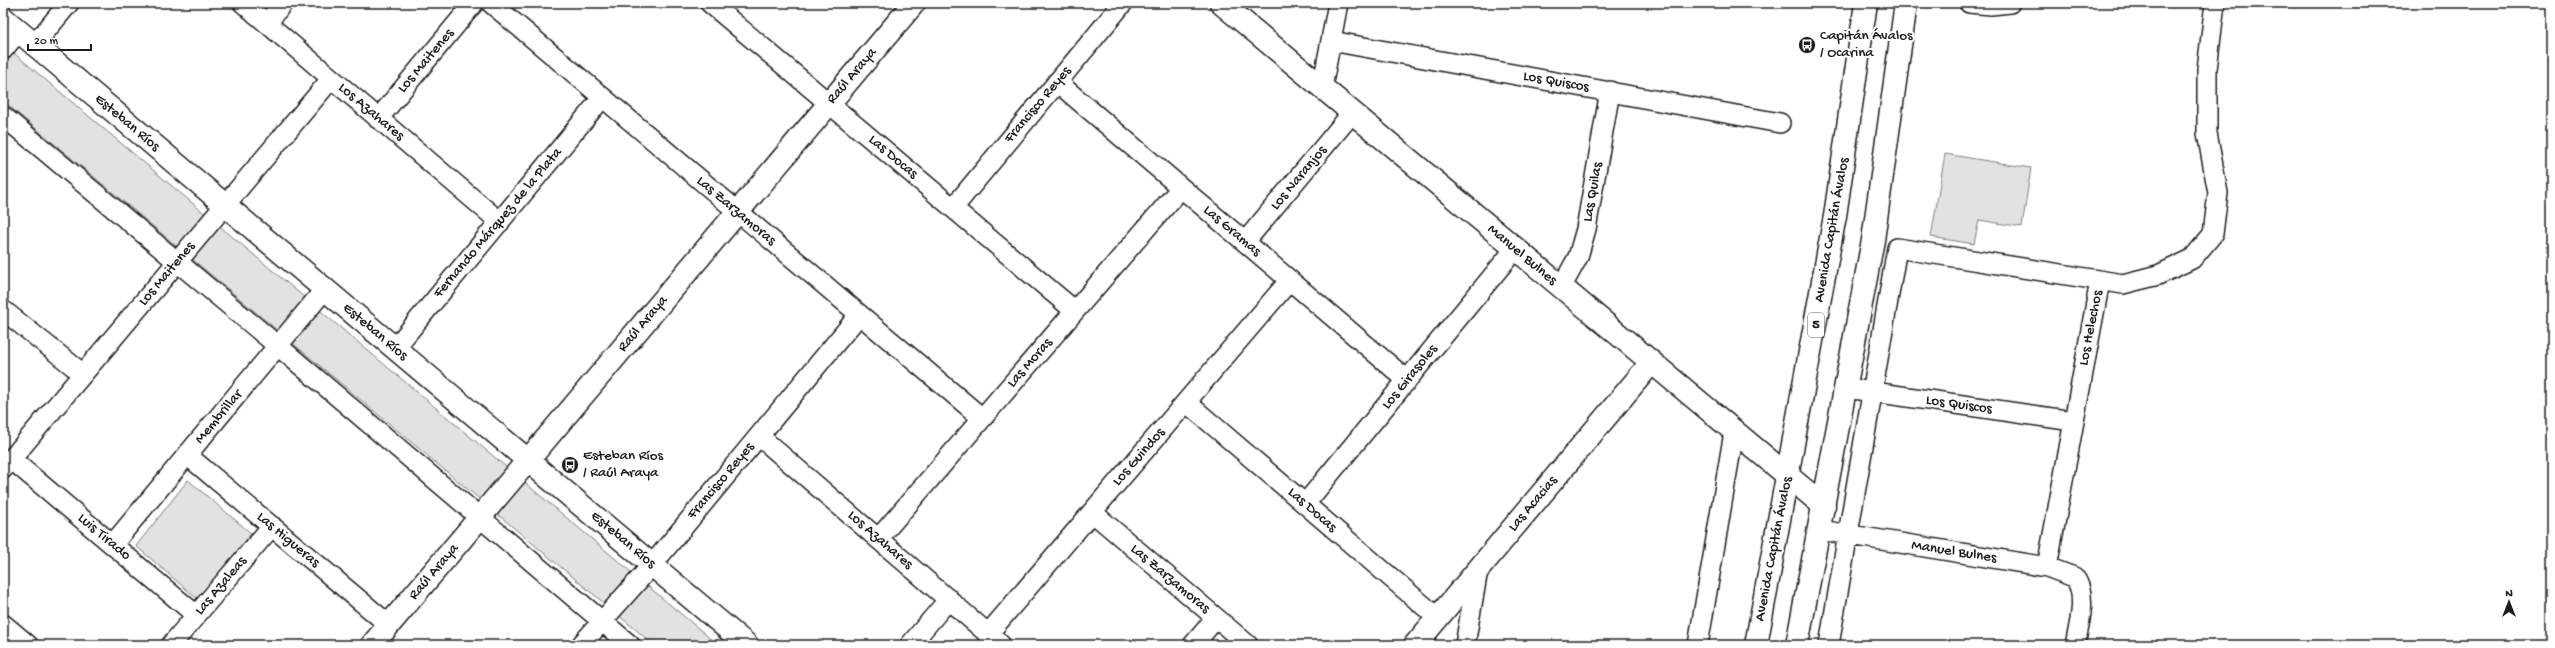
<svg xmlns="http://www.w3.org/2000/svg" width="2555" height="648" font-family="'Gochi Hand',sans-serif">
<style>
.park{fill:#e2e2e2;stroke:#7f7f7f}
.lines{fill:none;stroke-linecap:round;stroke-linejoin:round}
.street-casing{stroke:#1c1c1c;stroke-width:22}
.secondary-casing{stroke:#1c1c1c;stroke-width:25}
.highway-casing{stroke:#1c1c1c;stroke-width:25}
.street{stroke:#fff;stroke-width:19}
.secondary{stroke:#fff;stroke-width:22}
.highway{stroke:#fff;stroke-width:22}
.labels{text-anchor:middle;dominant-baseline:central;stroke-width:4;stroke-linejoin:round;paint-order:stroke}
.shield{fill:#fff;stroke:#606060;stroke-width:1}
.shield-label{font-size:14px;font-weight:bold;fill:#1c1c1c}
.poi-label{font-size:15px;fill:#1c1c1c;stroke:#fff;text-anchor:start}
.street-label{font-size:15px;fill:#1c1c1c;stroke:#fff}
</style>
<rect width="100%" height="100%" fill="#fff"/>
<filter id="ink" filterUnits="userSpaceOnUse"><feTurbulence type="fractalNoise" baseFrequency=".025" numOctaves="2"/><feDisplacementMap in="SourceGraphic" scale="8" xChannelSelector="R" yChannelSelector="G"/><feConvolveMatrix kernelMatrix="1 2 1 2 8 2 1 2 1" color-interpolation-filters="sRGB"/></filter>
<g filter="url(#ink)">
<!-- park -->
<path class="park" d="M 3,44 L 718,645 L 654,645 L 3,101 Z
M 1945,154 L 2031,168 L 2022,227 L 1979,220 L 1974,244 L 1931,237 Z
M 188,480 L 253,535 L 201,602 L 136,546 Z"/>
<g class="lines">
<!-- street casing -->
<g class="street-casing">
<path id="street" d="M 243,3 L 500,222
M 491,3 L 982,418
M 710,3 L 1075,311
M 1969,3 L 1991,5 L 2010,3
M 267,23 L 283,3
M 1331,41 L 1780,123
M 34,45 L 69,3
M 3,50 L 18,32
M 1057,82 L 1407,380
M 1322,88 L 1338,3
M 3,116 L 278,346 L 630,645
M 378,119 L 474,3
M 953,208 L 1123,3
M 1245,242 L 1352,113
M 1561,288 L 1578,257 L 1586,229 L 1610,91
M 3,310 L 83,374
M 395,348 L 602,98
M 1846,388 L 2073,421
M 1186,402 L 1438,618
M 759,436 L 1001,645
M 187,455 L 389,625
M 11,459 L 196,615
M 3,469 L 331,79
M 1305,504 L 1515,249
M 1092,512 L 1248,645
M 1820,530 L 2047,567 L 2074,577 C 2088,593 2079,626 2075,645
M 878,539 L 1181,188
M 113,544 L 325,289
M 2047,567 L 2100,281
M 3,624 L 28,645
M 988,634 L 1290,280
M 171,645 L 272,526
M 581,645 L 652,565 L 859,315
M 910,645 L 949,599
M 1193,645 L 1216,618
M 1465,645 L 1478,570
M 1698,645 L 1734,432
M 1829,645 L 1897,248 L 2123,284 L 2158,275 L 2192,259 L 2213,234 L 2218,193 L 2207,133 L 2207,69 L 2215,3"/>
</g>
<!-- secondary casing -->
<g class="secondary-casing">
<path id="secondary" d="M 1221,3 L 1824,506
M 3,18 L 747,645
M 372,645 L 914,3
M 1415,645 L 1651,363"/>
</g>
<!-- highway casing -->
<g class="highway-casing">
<path id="highway" d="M 1756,645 L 1835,216 L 1866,3
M 1797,645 L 1873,240 L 1906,3"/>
</g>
<!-- street -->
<use href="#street" class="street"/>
<!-- secondary -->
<use href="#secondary" class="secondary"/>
<!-- highway -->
<use href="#highway" class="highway"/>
</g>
</g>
<!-- icons -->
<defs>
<g id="bus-disc" transform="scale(0.9)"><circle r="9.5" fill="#1c1c1c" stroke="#fff"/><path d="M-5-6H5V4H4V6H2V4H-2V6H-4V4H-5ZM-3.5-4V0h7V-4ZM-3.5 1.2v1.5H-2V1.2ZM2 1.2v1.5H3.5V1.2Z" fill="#fff"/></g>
</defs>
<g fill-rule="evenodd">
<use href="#bus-disc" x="1807" y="45"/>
<use href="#bus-disc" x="570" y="465"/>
</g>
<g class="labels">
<!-- shield labels -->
<rect class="shield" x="1808" y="313" width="16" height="24" rx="3"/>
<g class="shield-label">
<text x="1816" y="325">5</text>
</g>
<!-- poi labels -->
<g class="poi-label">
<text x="1820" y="36">Capitán Ávalos<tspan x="1820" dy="17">/ Ocarina</tspan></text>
<text x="583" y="456">Esteban Ríos<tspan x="583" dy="17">/ Raúl Araya</tspan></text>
</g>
<!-- street labels -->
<g class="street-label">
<text transform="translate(426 61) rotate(-50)">Los Maitenes</text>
<text transform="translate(852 76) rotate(-50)">Raúl Araya</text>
<text transform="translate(1556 82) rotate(10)">Los Quiscos</text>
<text transform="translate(1038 105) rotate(-50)">Francisco Reyes</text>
<text transform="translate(371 112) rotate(40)">Los Azahares</text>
<text transform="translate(127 123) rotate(40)">Esteban Ríos</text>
<text transform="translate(893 157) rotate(40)">Las Docas</text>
<text transform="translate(1299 178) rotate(-50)">Los Naranjos</text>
<text transform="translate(1593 192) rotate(-80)">Las Quilas</text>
<text transform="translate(736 211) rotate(40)">Las Zarzamoras</text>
<text transform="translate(498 223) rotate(-50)">Fernando Márquez de la Plata</text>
<text transform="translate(1832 230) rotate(-80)">Avenida Capitán Ávalos</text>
<text transform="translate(1232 231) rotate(40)">Las Gramas</text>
<text transform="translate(1522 255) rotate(40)">Manuel Bulnes</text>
<text transform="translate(167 274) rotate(-50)">Los Maitenes</text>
<text transform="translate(643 324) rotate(-50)">Raúl Araya</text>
<text transform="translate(2091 328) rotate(-79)">Los Helechos</text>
<text transform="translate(375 332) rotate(40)">Esteban Ríos</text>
<text transform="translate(1030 363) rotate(-49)">Las Moras</text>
<text transform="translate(1410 377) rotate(-51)">Los Girasoles</text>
<text transform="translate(1959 405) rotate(8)">Los Quiscos</text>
<text transform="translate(219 417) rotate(-50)">Membrillar</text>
<text transform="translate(1139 457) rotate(-49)">Los Guindos</text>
<text transform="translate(721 481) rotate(-50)">Francisco Reyes</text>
<text transform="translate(1533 504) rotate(-50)">Las Acacias</text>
<text transform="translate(1312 510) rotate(41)">Las Docas</text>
<text transform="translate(104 537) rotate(40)">Luis Tirado</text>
<text transform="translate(288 540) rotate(40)">Las Higueras</text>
<text transform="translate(623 540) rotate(40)">Esteban Ríos</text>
<text transform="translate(880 540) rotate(41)">Los Azahares</text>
<text transform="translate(1774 549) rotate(-79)">Avenida Capitán Ávalos</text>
<text transform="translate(1954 552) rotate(9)">Manuel Bulnes</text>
<text transform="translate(434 572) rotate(-50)">Raúl Araya</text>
<text transform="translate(1170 579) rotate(40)">Las Zarzamoras</text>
<text transform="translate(221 586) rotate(-50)">Las Azaleas</text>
</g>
</g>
<!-- margin -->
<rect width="2555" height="648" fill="none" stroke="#fff" stroke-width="16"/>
<rect x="8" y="8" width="2539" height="632" fill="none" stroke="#1c1c1c" stroke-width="1.5" filter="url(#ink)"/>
<!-- north arrow -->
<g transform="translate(2509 602)" stroke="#ffffff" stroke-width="3" paint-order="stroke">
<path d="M0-3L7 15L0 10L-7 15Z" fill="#1c1c1c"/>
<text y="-6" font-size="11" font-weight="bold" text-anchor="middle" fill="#1c1c1c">N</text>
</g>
<!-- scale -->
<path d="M28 44v6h63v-6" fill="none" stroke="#1c1c1c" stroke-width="2"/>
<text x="34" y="44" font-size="12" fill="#1c1c1c" stroke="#ffffff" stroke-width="3" paint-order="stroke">20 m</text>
</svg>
